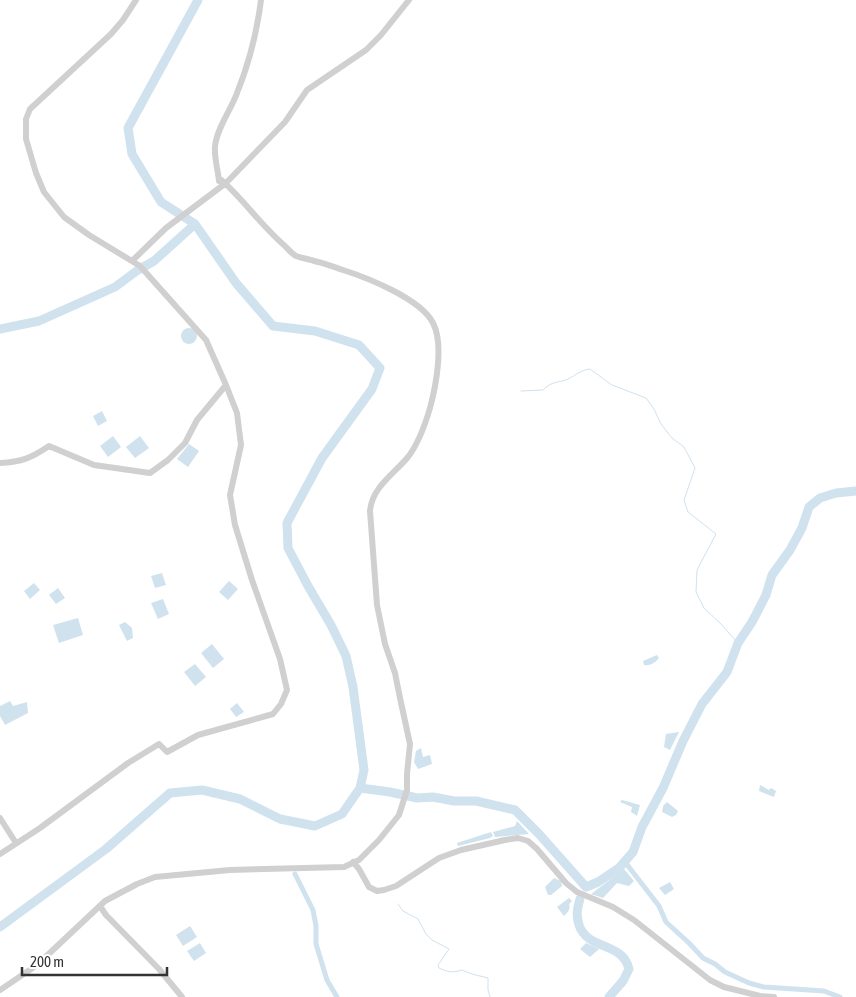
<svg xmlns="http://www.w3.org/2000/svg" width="856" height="997" font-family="'Asap Condensed',sans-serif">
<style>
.water{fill:#cfe2ee}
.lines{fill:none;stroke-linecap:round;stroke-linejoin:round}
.stream{stroke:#cfe2ee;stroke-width:1}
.canal{stroke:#cfe2ee;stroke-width:5}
.river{stroke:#cfe2ee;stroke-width:9}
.minor{stroke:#d0d0d0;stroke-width:6}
</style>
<rect width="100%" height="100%" fill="#fff"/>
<!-- water -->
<path class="water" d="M181 336a8 8 0 1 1 16 0a8 8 0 1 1-16 0Z
M 102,411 L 107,421 L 98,426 L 93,416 Z
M 113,436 L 121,447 L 108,457 L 100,446 Z
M 140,436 L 149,448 L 135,458 L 126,447 Z
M 189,444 L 199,451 L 188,467 L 177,459 Z
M 162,573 L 166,585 L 155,588 L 151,576 Z
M 229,581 L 238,589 L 228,600 L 219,592 Z
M 34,583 L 40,590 L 30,599 L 24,591 Z
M 58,588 L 65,598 L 56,604 L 49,595 Z
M 163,599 L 169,614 L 158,619 L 151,603 Z
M 78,618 L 83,635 L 59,643 L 53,625 Z
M 125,622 L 132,628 L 133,638 L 127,641 L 119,625 Z
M 212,644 L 224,659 L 213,668 L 201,653 Z
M 657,655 L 659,658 C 655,663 650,666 644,665 L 643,661 Z
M 195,664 L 206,677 L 195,686 L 184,672 Z
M 10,701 L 13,706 L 27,702 L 28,713 L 5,725 L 0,716 L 0,706 Z
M 237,703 L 244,712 L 236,717 L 230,709 Z
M 679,732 L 670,750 L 664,747 L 666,734 Z
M 421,748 L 423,757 L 430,755 L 432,764 L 418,769 L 414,762 L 416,751 Z
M 760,785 L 769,790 L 771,788 L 776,791 L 774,797 L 759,791 Z
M 622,800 L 640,805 L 637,816 L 631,812 L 632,807 L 620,802 Z
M 667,802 L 678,811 L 676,815 L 672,817 L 662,812 L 663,806 Z
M 517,821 L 529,834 L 495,837 L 493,832 L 515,826 Z
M 491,832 L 493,836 L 490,838 L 458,846 L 457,843 Z
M 624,869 L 634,881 L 629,886 L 617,883 L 603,898 L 591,894 Z
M 554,878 L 561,881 L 562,886 L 551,895 L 548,895 L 545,887 Z
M 670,882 L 674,889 L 665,895 L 659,888 Z
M 569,898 L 572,901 L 569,904 C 571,909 568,912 564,916 L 557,907 Z
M 190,926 L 197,937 L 183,946 L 176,935 Z
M 200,943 L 206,953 L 194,961 L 187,951 Z
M 586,943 L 599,949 L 590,957 L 580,949 Z"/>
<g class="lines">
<!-- stream -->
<path class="stream" d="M 521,391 L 543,390 C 551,381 559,383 568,379 C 576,375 581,370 590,369 L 612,385 L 646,398 L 654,409 L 661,424 L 672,438 L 684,447 L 695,468 L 684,500 L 688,512 L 716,534 L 697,570 L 696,592 L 704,608 L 721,624 L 738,643
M 398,904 L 403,911 L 418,919 L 426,934 L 432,940 L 449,949 L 438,965 L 439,968 C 447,972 453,973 462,970 L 472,974 L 488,978 L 488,990 L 490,997"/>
<!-- canal -->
<path class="canal" d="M 625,862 L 659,906 L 666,922 L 689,943 L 703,958 L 715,964 L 725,972 L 749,983 L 764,987 L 824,991 L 840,997
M 295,874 L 313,910 L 316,926 L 316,944 L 327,980 L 337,997"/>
<!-- river -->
<path class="river" d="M 0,329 L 39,321 L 115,287 L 138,270 L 154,261 L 195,224
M 360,788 L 390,792 L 417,798 L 433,797 L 454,801 L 476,801 L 515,810 L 539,834 L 586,887 L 598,882 L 619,868 L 633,852 L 642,827 L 663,788 L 683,741 L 702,704 L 727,672 L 738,643 L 752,622 L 766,595 L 772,575 L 790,550 L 802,528 L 809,507 L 820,498 L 836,493 L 856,491
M 580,899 C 577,909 576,915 579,925 C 588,951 622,941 629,969 L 623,981 L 609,997
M 0,927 L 106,849 L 170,793 L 202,790 L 240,799 L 280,819 L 315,826 L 342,814 L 360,788 L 364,770 L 353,687 L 346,656 L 331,625 L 308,586 L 288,548 L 287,523 L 322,458 L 372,389 L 380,368 L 359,345 L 315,331 L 273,326 L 236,283 L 195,224 L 161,202 L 132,154 L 128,128 L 198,0"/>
<!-- minor -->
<path class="minor" d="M 219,181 C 218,170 214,158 215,146 C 217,128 231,110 237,93 C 249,63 257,32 261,0
M 132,261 L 166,228 L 226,183 L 285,122 L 307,90 L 366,50 L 381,35 L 409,0
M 0,463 C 22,462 31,458 49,446 L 94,465 L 150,473 L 168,460 L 185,443 L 197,420 L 226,385
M 0,818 L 16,843
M 0,854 L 40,828 L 128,763 L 159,744 L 167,752 L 198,735 L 273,714 L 281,704 L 287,690 L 280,659 L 252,580 L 235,525 L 230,495 L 241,445 L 237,413 L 226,385 L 206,340 L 140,266 L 89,235 L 64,217 L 44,192 L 36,173 L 26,139 L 26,119 L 30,109 L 111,34 L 123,20 L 136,0
M 353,862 L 359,869 L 369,887 L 377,891 L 384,890 L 396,886 L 439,858 L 461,850 L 505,840 L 518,838 L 528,841 L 537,849 L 566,883 L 577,892 L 613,907 L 634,920 L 710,980 L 724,987 L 760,996 L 774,997
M 100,906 L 106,915 L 159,969 L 182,997
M 0,990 L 37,965 L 105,901 L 137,884 L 155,877 L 230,870 L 344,867 L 359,860 L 379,840 L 399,815 L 407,790 L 407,774 L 410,744 L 400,698 L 395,673 L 385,644 L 377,605 L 370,511 C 372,487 394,474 408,457 C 419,443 425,425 430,408 C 436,386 444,344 433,323 C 421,299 368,278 343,270 C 334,267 324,263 314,261 C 309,259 301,258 296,256 C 292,254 288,249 285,246 C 260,225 243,198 219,178"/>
</g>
<!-- scale -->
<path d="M22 967v8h145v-8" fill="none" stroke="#333333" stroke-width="2.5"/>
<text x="30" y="967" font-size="15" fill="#333333" stroke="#ffffff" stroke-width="4" paint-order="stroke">200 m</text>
</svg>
